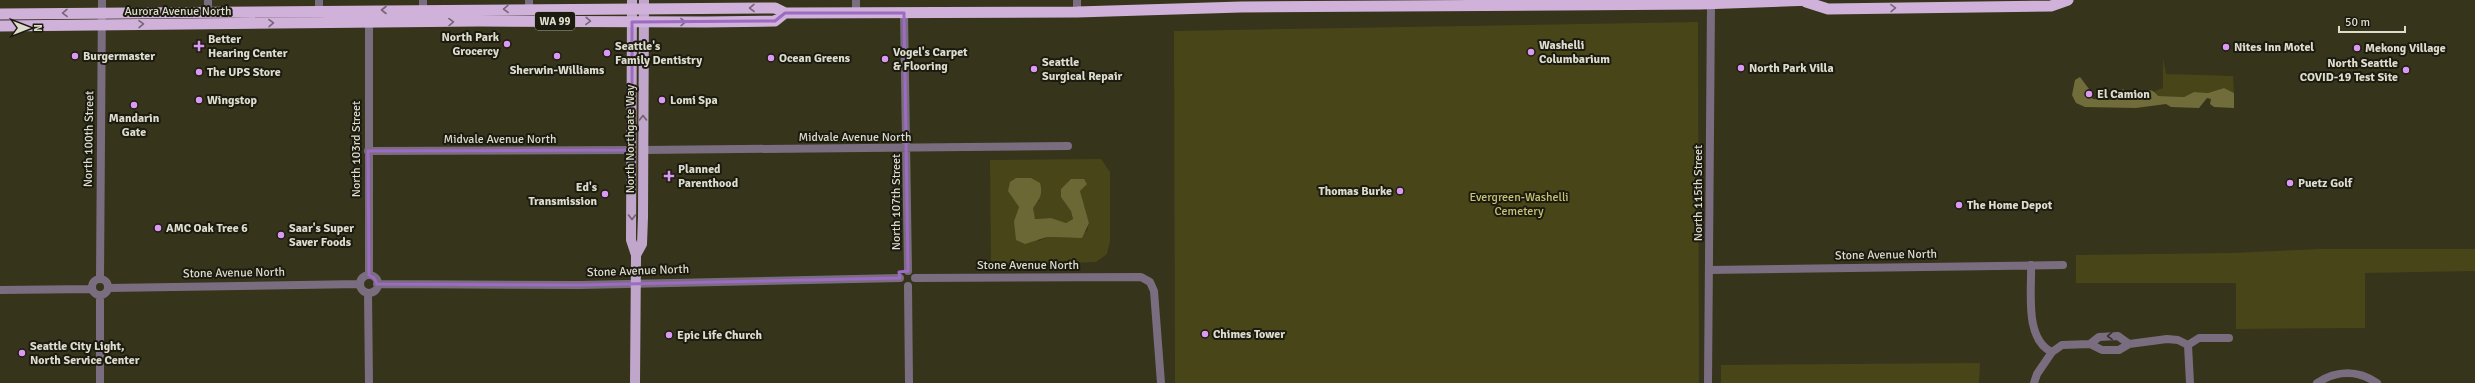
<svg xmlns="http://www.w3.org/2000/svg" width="2475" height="383" font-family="Signika,sans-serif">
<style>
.green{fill:#484519;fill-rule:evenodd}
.forest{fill:#706d3a}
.water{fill:#6b6835}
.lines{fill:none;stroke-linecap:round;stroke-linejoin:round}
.minor{stroke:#7a6d7f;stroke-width:8}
.tertiary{stroke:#7a6d7f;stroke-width:8}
.primary{stroke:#c1a6cb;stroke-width:10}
.trunk{stroke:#cfb1da;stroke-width:11}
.oneway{stroke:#766675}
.oneway2{stroke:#6e606e}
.oneway3{stroke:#34302c}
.marked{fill:none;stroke:#9d6ac4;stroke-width:3;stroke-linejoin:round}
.poi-dot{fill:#dc99f4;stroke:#1c1b10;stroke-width:1.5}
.labels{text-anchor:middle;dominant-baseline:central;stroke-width:4;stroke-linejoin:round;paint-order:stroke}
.shield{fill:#1c1b10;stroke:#a3a294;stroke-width:1}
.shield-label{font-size:11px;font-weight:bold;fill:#dddccd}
.street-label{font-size:12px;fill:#dddccd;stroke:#1c1b10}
.poi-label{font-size:12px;font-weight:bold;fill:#dddccd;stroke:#1c1b10;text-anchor:start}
.park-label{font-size:12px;fill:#c9c475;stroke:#1c1b10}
</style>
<rect width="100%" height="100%" fill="#36341b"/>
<!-- green -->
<path class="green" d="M 1698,22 L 1699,383 L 1175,383 L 1174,31 Z
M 2163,58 L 2166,74 L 2233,76 L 2234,93 L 2224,88 L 2208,93 L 2194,92 L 2184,97 L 2158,96 L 2155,91 L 2163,88 Z
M 1101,159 L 1110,172 L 1110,241 L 1107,254 L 1096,262 L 1043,264 L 1037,260 L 1032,263 L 991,264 L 990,160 ZM 1084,179 L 1080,191 L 1089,223 L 1087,231 L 1071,238 L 1047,237 L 1039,241 L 1014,221 L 1019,207 L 1015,199 L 1040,200 L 1032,208 L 1035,219 L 1051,218 L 1066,223 L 1073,219 L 1071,211 Z
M 2320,249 L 2475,249 L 2475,271 L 2365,273 L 2365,328 L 2236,329 L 2236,283 L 2076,283 L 2076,255 L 2232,253 Z
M 1980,363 L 1979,383 L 1721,383 L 1721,365 Z"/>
<!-- forest -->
<path class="forest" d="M 2080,77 L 2089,89 L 2086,92 L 2093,99 L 2115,100 L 2122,95 L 2120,92 L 2123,89 C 2135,101 2149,81 2158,96 L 2184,97 L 2194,92 L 2208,93 L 2224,88 L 2234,93 L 2234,108 L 2214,107 L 2210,104 L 2211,99 L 2207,98 L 2199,108 L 2171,107 L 2166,104 L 2136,108 L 2085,107 L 2076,103 L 2072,95 L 2075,80 Z"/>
<!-- water -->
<path class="water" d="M 1016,178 L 1031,178 L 1040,183 C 1043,194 1040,199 1033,208 L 1035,219 L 1051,218 L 1066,223 L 1073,219 L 1071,211 L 1061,197 L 1061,189 L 1071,179 L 1084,179 L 1087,184 L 1080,191 L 1089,223 L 1082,238 L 1047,237 L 1025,244 L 1016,240 L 1014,221 L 1019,207 L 1008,191 L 1010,182 Z"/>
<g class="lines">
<!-- minor -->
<path class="minor" d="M 208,0 L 208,11
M 856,0 L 856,13
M 1077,0 L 1077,12
M 529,8 L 529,0
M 319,10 L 319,0
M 423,10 L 423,0
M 904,13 L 908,271
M 369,22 L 369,275
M 643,150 L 1068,146
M 368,151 L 632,150
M 2031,265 C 2032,291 2024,339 2052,352
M 1709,270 L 2063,265
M360 284a9 9 0 1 1 18 0a9 9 0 1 1-18 0Z
M 915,278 L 1141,277 L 1150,282 L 1154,291 L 1161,383
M 100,279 L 102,0
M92 287a8 8 0 1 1 16 0a8 8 0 1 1-16 0Z
M 377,284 L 580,285 L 900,278
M 908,286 L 909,383
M 108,288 L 360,284
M 0,290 L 92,289
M 368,293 L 369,383
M 2090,344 L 2099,337 L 2118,336 L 2129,344
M 2188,345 L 2199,338 L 2229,338
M 2188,345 L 2190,383
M 100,383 L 100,295
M 2034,383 L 2037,374 L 2052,352 L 2062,345 L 2090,344 L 2102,350 L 2119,350 L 2129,344 L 2167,339 L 2178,340 L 2188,345
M 2317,383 C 2337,370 2358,370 2377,383"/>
<!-- tertiary -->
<path class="tertiary" d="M 1708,383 L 1711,4"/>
<!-- primary -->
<path class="primary" d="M 632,0 L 631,240 L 636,255 L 635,383
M 636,255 L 642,244 L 643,217 L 644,0"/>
<!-- trunk -->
<path class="trunk" d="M 1806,2 L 1828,9 L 2051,6 L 2068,0
M 0,14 L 775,8 L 785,13 L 1077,12 L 1241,7 L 1700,4 L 1812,0
M 0,26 L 479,21 L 705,22 L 775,21 L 785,13"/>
</g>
<!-- one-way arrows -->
<defs><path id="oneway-chevron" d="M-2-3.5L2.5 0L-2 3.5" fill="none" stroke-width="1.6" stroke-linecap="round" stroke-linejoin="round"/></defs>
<g class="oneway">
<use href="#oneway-chevron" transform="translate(752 8) rotate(179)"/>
<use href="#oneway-chevron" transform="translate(1893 8) rotate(-1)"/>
<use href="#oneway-chevron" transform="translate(506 9) rotate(179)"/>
<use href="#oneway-chevron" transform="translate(384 10) rotate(180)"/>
<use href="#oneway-chevron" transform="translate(65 13) rotate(179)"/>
<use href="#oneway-chevron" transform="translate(588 21) rotate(2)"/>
<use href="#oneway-chevron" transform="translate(451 22) rotate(-1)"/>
<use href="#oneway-chevron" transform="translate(683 22) rotate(-1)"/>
<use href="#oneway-chevron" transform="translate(271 23) rotate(-1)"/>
<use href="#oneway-chevron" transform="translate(141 24) rotate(-1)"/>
</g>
<g class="oneway2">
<use href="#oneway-chevron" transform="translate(643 118) rotate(-90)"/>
<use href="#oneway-chevron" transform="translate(632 217) rotate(90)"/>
</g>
<use class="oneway3" href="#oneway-chevron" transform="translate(2110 336) rotate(179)"/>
<!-- marked area -->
<path class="marked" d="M 785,13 L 904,13 L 908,271 L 899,272 L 900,278 L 580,285 L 377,284 L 374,278 L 369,275 L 368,151 L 632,150 L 632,22 L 775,21 Z"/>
<!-- markers -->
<g class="poi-dot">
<circle cx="507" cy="44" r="4"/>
<path d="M197 40h4v4h4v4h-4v4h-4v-4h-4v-4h4z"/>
<circle cx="2226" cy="47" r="4"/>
<circle cx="2357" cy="48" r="4"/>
<circle cx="1531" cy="52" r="4"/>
<circle cx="607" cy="53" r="4"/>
<circle cx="75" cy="56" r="4"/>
<circle cx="557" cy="56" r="4"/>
<circle cx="771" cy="58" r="4"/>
<circle cx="885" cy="59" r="4"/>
<circle cx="1741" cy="68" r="4"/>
<circle cx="1034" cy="69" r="4"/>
<circle cx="2406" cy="70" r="4"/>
<circle cx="199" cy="72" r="4"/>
<circle cx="2089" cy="94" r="4"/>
<circle cx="199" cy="100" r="4"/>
<circle cx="662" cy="100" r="4"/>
<circle cx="134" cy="105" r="4"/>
<path d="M667 170h4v4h4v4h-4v4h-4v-4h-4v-4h4z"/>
<circle cx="2290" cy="183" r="4"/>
<circle cx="1400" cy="191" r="4"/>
<circle cx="605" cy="194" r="4"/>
<circle cx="1959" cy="205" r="4"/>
<circle cx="158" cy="228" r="4"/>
<circle cx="281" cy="235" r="4"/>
<circle cx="1205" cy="334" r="4"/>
<circle cx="669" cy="335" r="4"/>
<circle cx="22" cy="353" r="4"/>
</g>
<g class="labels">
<!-- shield labels -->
<rect class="shield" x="535" y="12" width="40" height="18" rx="3"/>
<g class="shield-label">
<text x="555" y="21">WA 99</text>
</g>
<!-- street labels -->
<g class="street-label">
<text x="178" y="11">Aurora Avenue North</text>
<text x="855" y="137">Midvale Avenue North</text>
<text transform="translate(89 139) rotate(-89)">North 100th Street</text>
<text x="500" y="139">Midvale Avenue North</text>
<text transform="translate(630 139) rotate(-90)">North Northgate Way</text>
<text transform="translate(356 149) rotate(-90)">North 103rd Street</text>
<text transform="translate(1698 193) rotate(-90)">North 115th Street</text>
<text transform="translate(896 202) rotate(-90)">North 107th Street</text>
<text transform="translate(1886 255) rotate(-1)">Stone Avenue North</text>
<text x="1028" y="265">Stone Avenue North</text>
<text transform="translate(638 271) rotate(-2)">Stone Avenue North</text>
<text transform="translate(234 273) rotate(-1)">Stone Avenue North</text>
</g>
<!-- poi labels -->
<g class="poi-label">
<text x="499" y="37" text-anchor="end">North Park<tspan x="499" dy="14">Grocercy</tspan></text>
<text x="208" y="39">Better<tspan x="208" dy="14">Hearing Center</tspan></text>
<text x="1539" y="45">Washelli<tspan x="1539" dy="14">Columbarium</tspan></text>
<text x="615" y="46">Seattle's<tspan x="615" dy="14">Family Dentistry</tspan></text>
<text x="2234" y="47">Nites Inn Motel</text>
<text x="2365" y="48">Mekong Village</text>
<text x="893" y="52">Vogel's Carpet<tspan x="893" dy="14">&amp; Flooring</tspan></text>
<text x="83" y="56">Burgermaster</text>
<text x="779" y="58">Ocean Greens</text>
<text x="1042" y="62">Seattle<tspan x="1042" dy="14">Surgical Repair</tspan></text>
<text x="2398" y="63" text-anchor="end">North Seattle<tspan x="2398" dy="14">COVID-19 Test Site</tspan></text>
<text x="1749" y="68">North Park Villa</text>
<text x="557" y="70" text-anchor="middle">Sherwin-Williams</text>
<text x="207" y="72">The UPS Store</text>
<text x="2097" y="94">El Camion</text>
<text x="207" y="100">Wingstop</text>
<text x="670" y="100">Lomi Spa</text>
<text x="134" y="118" text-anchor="middle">Mandarin<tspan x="134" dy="14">Gate</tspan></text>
<text x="678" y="169">Planned<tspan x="678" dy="14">Parenthood</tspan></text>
<text x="2298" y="183">Puetz Golf</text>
<text x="597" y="187" text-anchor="end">Ed's<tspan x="597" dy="14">Transmission</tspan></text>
<text x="1392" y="191" text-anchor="end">Thomas Burke</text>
<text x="1967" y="205">The Home Depot</text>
<text x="166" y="228">AMC Oak Tree 6</text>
<text x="289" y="228">Saar's Super<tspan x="289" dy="14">Saver Foods</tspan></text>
<text x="1213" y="334">Chimes Tower</text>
<text x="677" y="335">Epic Life Church</text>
<text x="30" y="346">Seattle City Light,<tspan x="30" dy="14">North Service Center</tspan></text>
</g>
<!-- park labels -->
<g class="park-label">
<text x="1519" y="197">Evergreen-Washelli<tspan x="1519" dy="14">Cemetery</tspan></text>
</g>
</g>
<!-- north arrow -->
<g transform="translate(28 28) rotate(90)" stroke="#1c1b10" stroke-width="3" paint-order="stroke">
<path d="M0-3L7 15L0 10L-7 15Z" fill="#dddccd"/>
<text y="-6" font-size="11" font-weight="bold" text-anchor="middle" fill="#dddccd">N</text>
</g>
<!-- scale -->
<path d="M2339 26v6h66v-6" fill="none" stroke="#dddccd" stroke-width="2"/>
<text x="2345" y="26" font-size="12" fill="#dddccd" stroke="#1c1b10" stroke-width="3" paint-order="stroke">50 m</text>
</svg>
